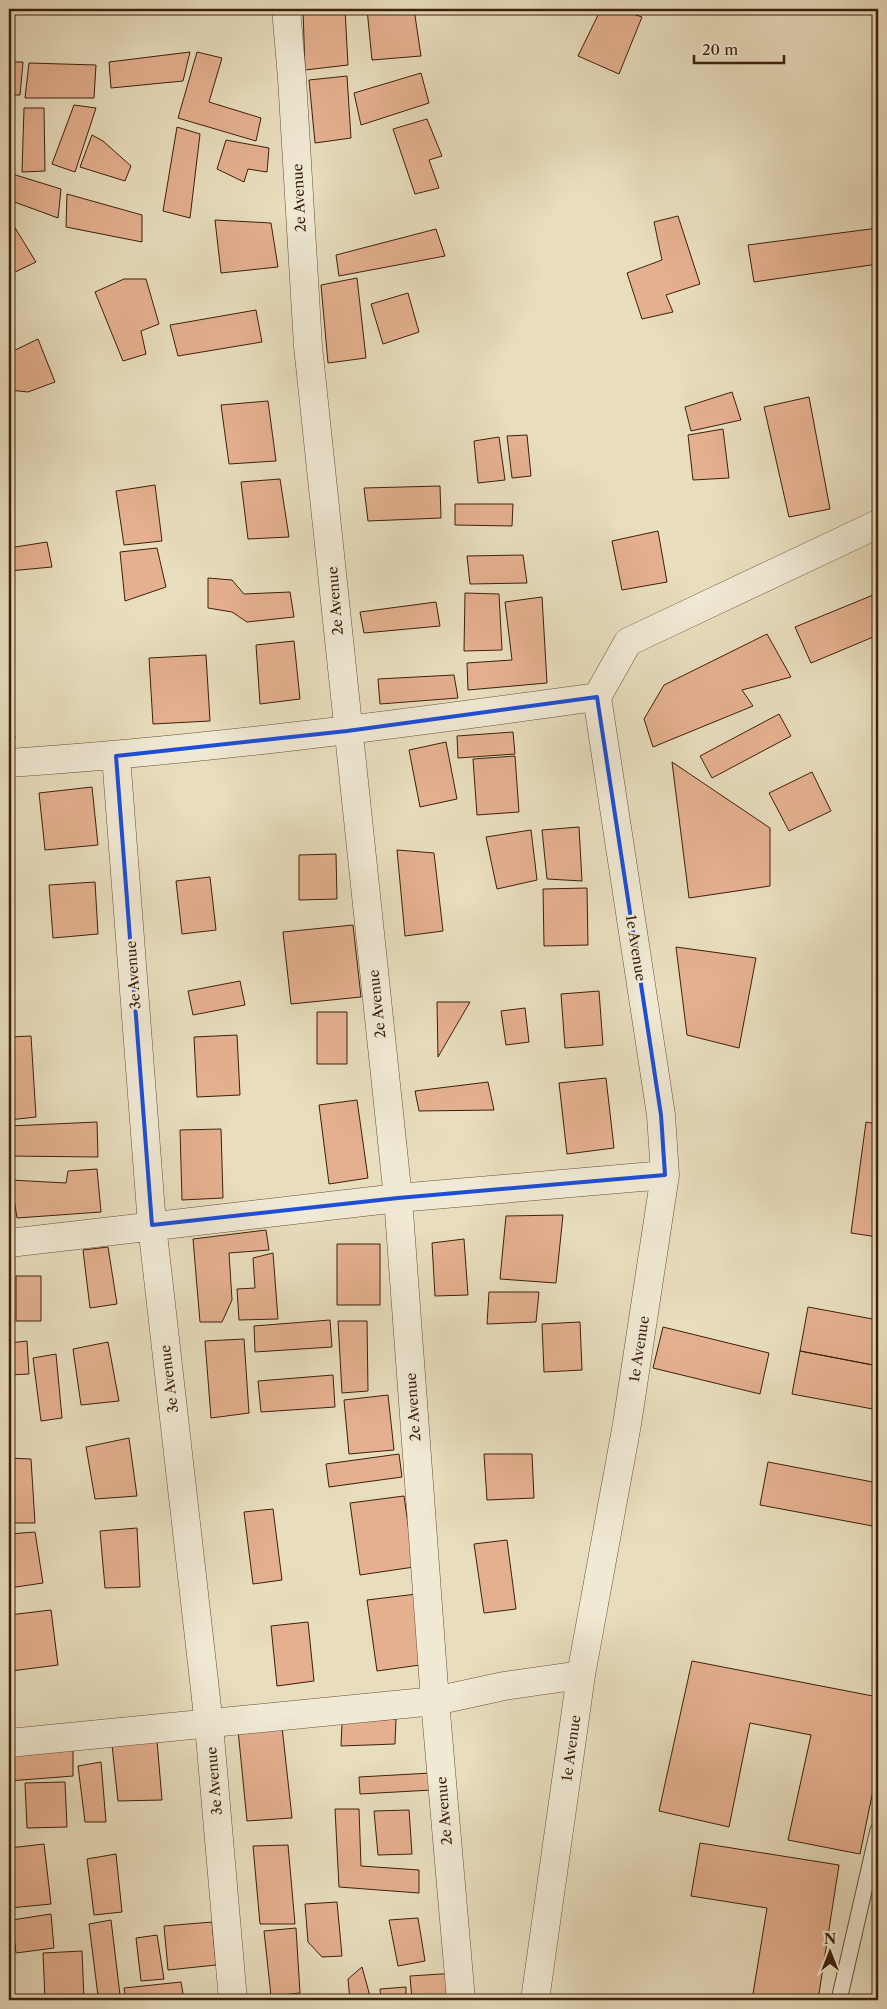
<svg xmlns="http://www.w3.org/2000/svg" width="887" height="2009" font-family="'Libre Caslon Text',serif">
<style>
.building{fill:#e5b090;stroke:#3c200b}
.lines{fill:none;stroke-linecap:round;stroke-linejoin:round}
.service-casing{stroke:#674f38;stroke-width:17}
.minor-casing{stroke:#674f38;stroke-width:29}
.service{stroke:#f0e9d4;stroke-width:15}
.minor{stroke:#f0e9d4;stroke-width:28}
.marked{fill:none;stroke:#1d4ed8;stroke-width:4;stroke-linejoin:round}
.labels{text-anchor:middle;dominant-baseline:central;stroke-width:5;stroke-linejoin:round;paint-order:stroke}
.street-label{font-size:14px;fill:#3c200b;stroke:#f0e9d4}
</style>
<rect width="100%" height="100%" fill="#e8ddbd"/>
<filter id="stains"><feTurbulence type="fractalNoise" baseFrequency=".004" numOctaves="4"/><feColorMatrix values="0 0 0 0 .2 0 0 0 0 .09 0 0 0 0 .02 0 0 0 .5 -.17"/></filter>
<radialGradient id="worn" r=".72"><stop offset=".6" stop-color="#630" stop-opacity="0"/><stop offset="1" stop-color="#630" stop-opacity=".3"/></radialGradient>
<!-- building -->
<path class="building" d="M 303,9 L 345,9 L 348,65 L 305,70 Z
M 367,9 L 414,9 L 421,56 L 372,60 Z
M 601,9 L 619,9 L 642,17 L 619,74 L 578,56 Z
M 190,52 L 183,81 L 111,88 L 109,62 Z
M 197,52 L 222,58 L 209,102 L 261,118 L 256,141 L 178,118 Z
M 9,62 L 23,62 L 20,95 L 9,95 Z
M 29,63 L 96,65 L 94,98 L 25,98 Z
M 421,73 L 429,103 L 361,125 L 354,93 Z
M 347,76 L 351,138 L 315,143 L 309,80 Z
M 74,105 L 96,108 L 75,172 L 52,164 Z
M 24,108 L 44,108 L 45,171 L 22,172 Z
M 427,119 L 442,156 L 429,160 L 439,188 L 415,194 L 393,129 Z
M 177,127 L 200,134 L 190,218 L 163,211 Z
M 92,135 L 103,141 L 131,166 L 125,181 L 80,167 Z
M 226,140 L 269,148 L 267,172 L 248,169 L 244,182 L 217,169 Z
M 9,173 L 61,189 L 58,218 L 9,200 Z
M 67,194 L 142,215 L 142,242 L 66,227 Z
M 678,216 L 700,284 L 666,295 L 673,312 L 642,319 L 627,273 L 662,260 L 654,222 Z
M 9,218 L 36,262 L 11,274 L 9,271 Z
M 215,220 L 271,223 L 278,267 L 221,273 Z
M 878,228 L 878,264 L 754,282 L 748,245 Z
M 436,229 L 445,256 L 339,276 L 336,255 Z
M 357,278 L 366,358 L 328,363 L 321,285 Z
M 124,279 L 146,279 L 159,324 L 141,331 L 146,354 L 123,361 L 95,292 Z
M 408,293 L 419,332 L 383,344 L 371,304 Z
M 256,310 L 262,342 L 178,356 L 170,325 Z
M 38,339 L 55,382 L 28,392 L 9,390 L 9,353 Z
M 732,392 L 741,420 L 691,431 L 685,407 Z
M 809,397 L 830,509 L 789,517 L 764,407 Z
M 268,401 L 276,461 L 229,464 L 221,405 Z
M 723,429 L 729,478 L 693,480 L 688,435 Z
M 527,435 L 531,476 L 512,478 L 507,436 Z
M 499,437 L 505,480 L 478,483 L 474,441 Z
M 280,479 L 289,537 L 248,539 L 241,482 Z
M 155,485 L 162,541 L 124,545 L 116,491 Z
M 440,486 L 441,518 L 368,521 L 364,488 Z
M 455,504 L 513,504 L 512,526 L 455,525 Z
M 658,531 L 667,582 L 622,590 L 612,541 Z
M 47,542 L 52,567 L 9,571 L 9,548 Z
M 157,548 L 166,587 L 125,601 L 120,552 Z
M 523,555 L 527,583 L 470,584 L 467,556 Z
M 208,578 L 232,580 L 244,594 L 290,592 L 294,617 L 247,622 L 232,612 L 208,608 Z
M 465,593 L 499,594 L 502,650 L 464,651 Z
M 878,593 L 878,635 L 811,663 L 795,627 Z
M 542,597 L 547,683 L 468,690 L 467,663 L 512,660 L 505,602 Z
M 436,602 L 440,626 L 364,633 L 360,612 Z
M 767,634 L 791,677 L 742,690 L 753,706 L 653,747 L 644,719 L 664,685 Z
M 294,641 L 300,699 L 260,704 L 256,645 Z
M 206,655 L 210,721 L 153,724 L 149,658 Z
M 454,675 L 458,698 L 380,704 L 378,679 Z
M 9,700 L 15,738 L 9,739 Z
M 779,714 L 791,736 L 712,778 L 700,756 Z
M 513,732 L 515,754 L 458,758 L 457,736 Z
M 446,742 L 457,799 L 420,807 L 409,750 Z
M 515,756 L 519,812 L 477,815 L 473,759 Z
M 672,762 L 770,828 L 770,886 L 689,898 Z
M 812,772 L 831,811 L 789,831 L 769,793 Z
M 92,787 L 98,845 L 45,850 L 39,793 Z
M 579,827 L 582,881 L 547,879 L 542,830 Z
M 531,830 L 537,880 L 497,889 L 486,837 Z
M 397,850 L 434,853 L 443,931 L 405,936 Z
M 336,854 L 337,899 L 299,900 L 299,855 Z
M 210,877 L 216,930 L 182,934 L 176,881 Z
M 95,882 L 98,934 L 53,938 L 49,885 Z
M 587,888 L 588,945 L 544,946 L 543,889 Z
M 353,925 L 361,997 L 291,1004 L 283,932 Z
M 676,947 L 756,958 L 739,1048 L 687,1035 Z
M 240,981 L 245,1005 L 193,1015 L 188,991 Z
M 599,991 L 603,1045 L 565,1048 L 561,994 Z
M 437,1002 L 470,1002 L 438,1057 Z
M 525,1008 L 529,1042 L 506,1045 L 501,1011 Z
M 317,1012 L 347,1012 L 347,1064 L 317,1064 Z
M 237,1035 L 240,1095 L 197,1097 L 194,1037 Z
M 31,1036 L 36,1117 L 9,1120 L 9,1037 Z
M 606,1078 L 614,1148 L 567,1154 L 559,1083 Z
M 488,1082 L 494,1110 L 419,1111 L 415,1091 Z
M 357,1100 L 368,1178 L 329,1184 L 319,1105 Z
M 97,1122 L 98,1157 L 9,1156 L 9,1126 Z
M 866,1122 L 878,1124 L 878,1237 L 851,1233 Z
M 221,1129 L 223,1198 L 182,1200 L 180,1130 Z
M 97,1169 L 101,1212 L 17,1218 L 11,1180 L 66,1183 L 68,1171 Z
M 563,1215 L 556,1283 L 500,1279 L 506,1216 Z
M 266,1230 L 269,1250 L 229,1253 L 232,1300 L 222,1322 L 200,1322 L 193,1239 Z
M 464,1239 L 468,1295 L 435,1296 L 432,1243 Z
M 337,1244 L 380,1244 L 380,1305 L 337,1305 Z
M 108,1247 L 117,1304 L 90,1308 L 83,1250 Z
M 273,1253 L 278,1319 L 239,1320 L 237,1289 L 255,1288 L 253,1258 Z
M 16,1276 L 41,1276 L 41,1321 L 16,1321 Z
M 489,1292 L 539,1292 L 536,1322 L 487,1324 Z
M 808,1307 L 878,1320 L 878,1366 L 800,1351 Z
M 330,1320 L 332,1347 L 255,1352 L 254,1326 Z
M 338,1321 L 367,1321 L 368,1391 L 342,1393 Z
M 580,1322 L 582,1370 L 544,1372 L 542,1324 Z
M 663,1327 L 769,1353 L 760,1394 L 653,1368 Z
M 244,1339 L 249,1413 L 211,1418 L 205,1341 Z
M 27,1341 L 29,1374 L 9,1375 L 9,1343 Z
M 108,1342 L 119,1401 L 81,1405 L 73,1349 Z
M 800,1351 L 878,1366 L 878,1410 L 792,1394 Z
M 56,1354 L 62,1418 L 41,1421 L 33,1358 Z
M 333,1375 L 335,1407 L 261,1412 L 258,1381 Z
M 388,1395 L 394,1450 L 349,1454 L 344,1400 Z
M 129,1438 L 137,1496 L 95,1499 L 86,1447 Z
M 399,1454 L 402,1477 L 329,1487 L 326,1464 Z
M 484,1454 L 532,1454 L 534,1498 L 487,1500 Z
M 9,1458 L 31,1459 L 35,1523 L 9,1523 Z
M 768,1462 L 878,1483 L 878,1527 L 760,1505 Z
M 404,1496 L 414,1567 L 360,1575 L 350,1503 Z
M 273,1509 L 282,1580 L 253,1584 L 244,1512 Z
M 137,1528 L 140,1587 L 105,1588 L 100,1531 Z
M 35,1532 L 43,1583 L 9,1588 L 9,1534 Z
M 507,1540 L 516,1609 L 484,1613 L 474,1544 Z
M 417,1594 L 427,1664 L 377,1671 L 367,1600 Z
M 51,1610 L 58,1665 L 11,1671 L 9,1615 Z
M 308,1622 L 314,1681 L 277,1686 L 271,1626 Z
M 692,1661 L 878,1697 L 878,1766 L 860,1854 L 788,1840 L 811,1735 L 750,1723 L 729,1827 L 659,1811 Z
M 396,1719 L 395,1744 L 341,1746 L 342,1723 Z
M 282,1727 L 292,1818 L 247,1821 L 238,1730 Z
M 157,1741 L 162,1800 L 118,1801 L 112,1745 Z
M 73,1747 L 73,1776 L 9,1781 L 9,1753 Z
M 101,1762 L 106,1822 L 85,1822 L 78,1766 Z
M 431,1773 L 432,1790 L 360,1794 L 359,1777 Z
M 65,1782 L 67,1827 L 27,1828 L 25,1783 Z
M 335,1809 L 359,1809 L 361,1866 L 419,1870 L 419,1893 L 339,1887 Z
M 409,1810 L 412,1854 L 378,1855 L 374,1811 Z
M 700,1843 L 839,1865 L 818,2000 L 752,2000 L 767,1908 L 691,1896 Z
M 44,1844 L 51,1904 L 10,1908 L 9,1848 Z
M 288,1845 L 295,1924 L 260,1924 L 253,1846 Z
M 116,1854 L 122,1912 L 94,1915 L 87,1859 Z
M 337,1902 L 342,1956 L 322,1957 L 308,1942 L 305,1904 Z
M 51,1914 L 54,1948 L 16,1953 L 12,1920 Z
M 418,1918 L 425,1961 L 398,1966 L 389,1920 Z
M 111,1920 L 120,1995 L 98,1996 L 89,1924 Z
M 212,1922 L 216,1965 L 168,1970 L 164,1926 Z
M 296,1928 L 300,1993 L 271,1996 L 264,1931 Z
M 157,1935 L 164,1979 L 141,1981 L 136,1938 Z
M 82,1951 L 84,2000 L 45,2000 L 43,1953 Z
M 362,1967 L 371,2000 L 350,2000 L 348,1979 Z
M 457,1973 L 459,2000 L 412,2000 L 410,1976 Z
M 181,1982 L 184,2000 L 126,2000 L 124,1988 Z
M 406,1987 L 406,2000 L 381,2000 L 380,1989 Z"/>
<g class="lines">
<!-- service casing -->
<g class="service-casing">
<path id="service" d="M 839,2000 L 878,1830"/>
</g>
<!-- minor casing -->
<g class="minor-casing">
<path id="minor" d="M 286,9 L 292,78 L 308,346 L 398,1198 L 435,1701 L 461,2000
M 116,756 L 152,1225 L 209,1725 L 233,2000
M 9,763 C 206,750 401,724 597,697 L 628,642 L 878,524
M 9,1243 L 398,1198 L 665,1175
M 9,1743 L 435,1701 L 504,1686 L 581,1675
M 535,2000 L 581,1675 L 627,1424 L 665,1175 L 661,1115 L 597,697"/>
</g>
<!-- service -->
<use href="#service" class="service"/>
<!-- minor -->
<use href="#minor" class="minor"/>
</g>
<!-- marked area -->
<path class="marked" d="M 597,697 L 661,1115 L 665,1175 L 398,1198 L 152,1225 L 116,756 L 347,731 Z"/>
<g class="labels">
<!-- street labels -->
<g class="street-label">
<text transform="translate(299 198) rotate(-93)">2e Avenue</text>
<text transform="translate(335 601) rotate(-95)">2e Avenue</text>
<text transform="translate(636 948) rotate(81)">1e Avenue</text>
<text transform="translate(133 975) rotate(-94)">3e Avenue</text>
<text transform="translate(377 1004) rotate(-96)">2e Avenue</text>
<text transform="translate(639 1349) rotate(-81)">1e Avenue</text>
<text transform="translate(169 1379) rotate(-97)">3e Avenue</text>
<text transform="translate(413 1407) rotate(-94)">2e Avenue</text>
<text transform="translate(571 1748) rotate(-82)">1e Avenue</text>
<text transform="translate(214 1781) rotate(-95)">3e Avenue</text>
<text transform="translate(444 1811) rotate(-95)">2e Avenue</text>
</g>
</g>
<!-- margin -->
<rect width="887" height="2009" fill="none" stroke="#e8ddbd" stroke-width="30"/>
<rect x="10" y="10" width="867" height="1989" fill="none" stroke="#3c200b" stroke-width="2.5"/>
<rect x="15" y="15" width="857" height="1979" fill="none" stroke="#3c200b"/>
<!-- north arrow -->
<g transform="translate(830 1952)" stroke="#f0e9d4" stroke-width="4" paint-order="stroke">
<path d="M0-4L9 19L0 12L-9 19Z" fill="#3c200b"/>
<text y="-8" font-size="14" font-weight="bold" text-anchor="middle" fill="#3c200b">N</text>
</g>
<!-- scale -->
<path d="M694 55v8h90v-8" fill="none" stroke="#3c200b" stroke-width="2.5"/>
<text x="702" y="55" font-size="15" fill="#3c200b" stroke="#f0e9d4" stroke-width="4" paint-order="stroke">20 m</text>
<rect width="100%" height="100%" filter="url(#stains)"/>
<rect width="100%" height="100%" fill="url(#worn)"/>
</svg>
